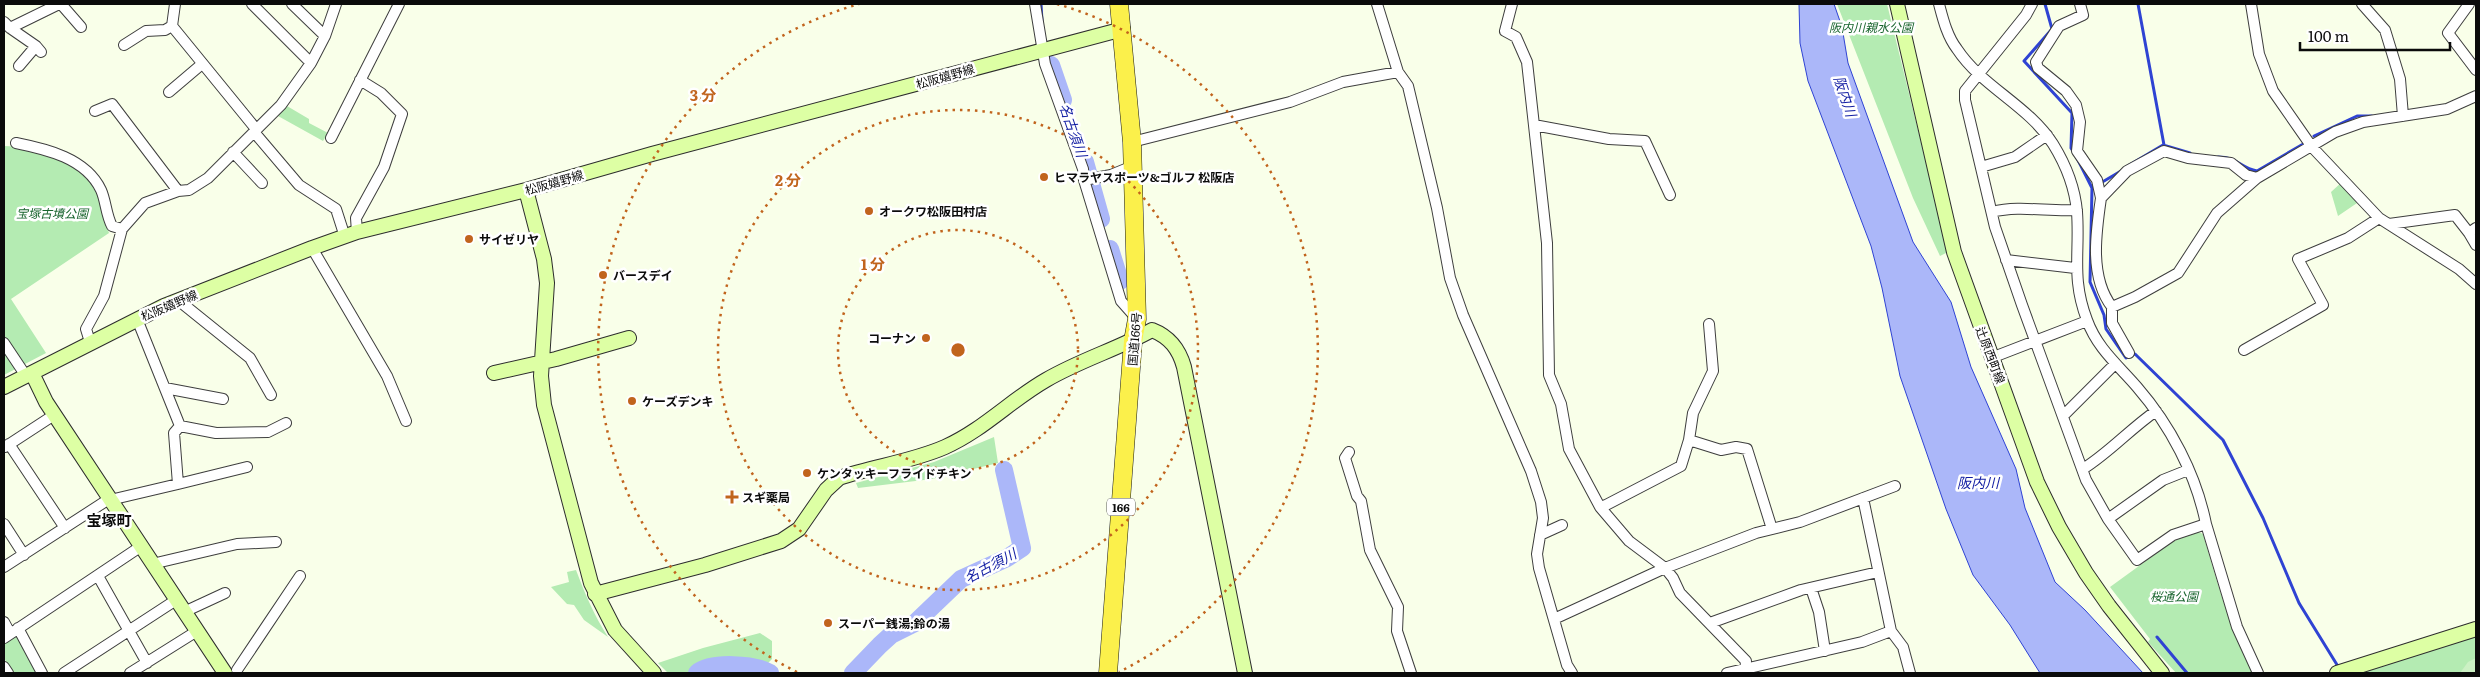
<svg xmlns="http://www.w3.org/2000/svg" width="2480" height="677" font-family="Literata,'Noto Sans JP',serif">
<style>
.green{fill:#b4ebb2}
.pitch{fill:#ccf1c4}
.water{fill:#abb7f9;stroke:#2f43d3}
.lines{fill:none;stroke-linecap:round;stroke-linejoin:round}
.stream{stroke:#2f43d3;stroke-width:3}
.river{stroke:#abb7f9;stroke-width:18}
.street-casing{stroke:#3e3e3e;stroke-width:12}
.secondary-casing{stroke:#2d2d2d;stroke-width:16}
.highway-casing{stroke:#1c1c1c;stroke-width:19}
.street{stroke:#fff;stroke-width:10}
.secondary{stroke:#ddffa4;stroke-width:14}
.highway{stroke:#fbf04b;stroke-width:18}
.ring{fill:none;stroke:#c1641d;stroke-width:2.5;stroke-dasharray:2.5 5}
.poi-dot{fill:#c1641d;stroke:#fff;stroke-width:2}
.labels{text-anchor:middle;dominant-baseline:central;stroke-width:5;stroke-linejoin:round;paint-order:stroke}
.shield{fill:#fff;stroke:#545454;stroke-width:1}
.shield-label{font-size:11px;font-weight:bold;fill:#0b0b0b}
.park-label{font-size:12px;font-style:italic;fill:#19652e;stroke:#fff}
.street-label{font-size:12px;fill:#0b0b0b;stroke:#fff}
.poi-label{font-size:12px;font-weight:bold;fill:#0b0b0b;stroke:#fff;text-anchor:start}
.water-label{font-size:14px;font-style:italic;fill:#101ca2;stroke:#fff}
.quarter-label{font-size:15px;font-weight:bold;fill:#0b0b0b;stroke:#fff}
.centre{fill:#c1641d;stroke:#fff;stroke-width:2.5}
.ring-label{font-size:15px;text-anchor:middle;font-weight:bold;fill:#c1641d;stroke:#fff;stroke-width:5;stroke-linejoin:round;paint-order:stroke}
</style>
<rect width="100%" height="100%" fill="#f9ffe9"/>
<!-- green -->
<path class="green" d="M 1837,4 L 1887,4 L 1948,252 L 1940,256 L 1913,198 Z
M 287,106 L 309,119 L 309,123 L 328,133 L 323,141 L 278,116 Z
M 4,146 C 33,146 80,162 95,189 C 102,201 103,219 109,233 L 11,299 L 46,353 L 4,375 Z
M 2342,182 L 2360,201 L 2338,216 L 2331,192 Z
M 994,437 L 998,463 L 932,479 L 858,488 L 856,483 L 934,462 Z
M 2196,531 L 2203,534 C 2217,582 2230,629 2253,673 L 2176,673 L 2148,642 L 2150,639 L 2110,587 L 2172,542 Z
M 576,570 C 585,594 594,615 608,637 L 584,620 L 574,605 L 567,604 L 551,587 L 569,582 L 567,572 Z
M 760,633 L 772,641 L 772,659 L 766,665 C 741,662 707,651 689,673 L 668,673 L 658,663 L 703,648 Z
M 14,636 L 20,637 L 39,673 L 13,673 L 4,658 L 4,643 Z
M 2476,636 L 2476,673 L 2354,673 Z"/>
<!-- pitch -->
<path class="pitch" d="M 2476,658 L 2476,673 L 2460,673 L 2468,662 Z"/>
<!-- water -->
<path class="water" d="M 1799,4 L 1834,4 L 1842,27 L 1848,63 L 1913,242 L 1951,302 L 1971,367 L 2016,469 L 2025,508 L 2055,582 L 2085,610 L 2143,673 L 2040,673 L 2010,625 L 1973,575 L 1946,509 L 1900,376 L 1882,288 L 1871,246 L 1808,81 L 1800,43 Z"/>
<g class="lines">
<!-- stream -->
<path class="stream" d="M 1041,4 L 1042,21
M 2045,4 L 2052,29 L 2024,61 L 2072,113 L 2071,148 L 2074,153
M 2138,4 L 2164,145
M 2314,136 L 2357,116 L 2372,116
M 2218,157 C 2238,157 2240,168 2257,171 L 2305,143
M 2077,158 L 2092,188 L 2090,282 L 2104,315 L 2106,329 L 2126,358 L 2135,354 L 2223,440 L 2263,518 L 2299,603 L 2339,668
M 2126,167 L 2163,145 L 2190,153
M 2099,184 L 2121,171
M 2157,637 L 2187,673"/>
<!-- river -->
<path class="river" d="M 1051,65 L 1063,100
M 1085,162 L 1101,219
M 1110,249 L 1120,281
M 697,673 C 711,661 755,664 770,673
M 853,673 L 880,645 L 891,635 L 915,623 L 961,579 L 1007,558 L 1022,548 L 1004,470"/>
<!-- street casing -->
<g class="street-casing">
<path id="street" d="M 61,4 L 81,27
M 175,4 L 172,26 L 256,129
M 252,4 L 311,63
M 292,4 L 325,36
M 1035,4 L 1045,64 L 1083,169 L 1084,180 L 1121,301 L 1137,319
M 1377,4 L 1398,72 L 1408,86 L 1437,208 L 1450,278 L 1463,315 L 1531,471 L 1541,502 L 1543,518 L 1537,554 L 1539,568 L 1567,665 L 1572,673
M 1512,4 L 1505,31 L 1516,37 L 1527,62 L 1547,243 L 1549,375 L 1561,404 L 1569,449 L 1600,507 L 1629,541 L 1665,568 L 1673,578 L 1680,593 L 1746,661 L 1745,673
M 1939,4 C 1943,19 1947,36 1957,49 C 1982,87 2028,105 2053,144 C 2066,165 2075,188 2077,212 C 2080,253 2071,278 2087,320 C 2097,348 2118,365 2137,387 C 2170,425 2196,474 2206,524
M 2032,4 L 2026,15 L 1965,91 L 1965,100 L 1995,227 L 2022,305 L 2086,480 L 2108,519 L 2137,560 L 2173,535 L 2206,524 L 2237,627 L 2258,673
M 2080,4 L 2083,15 L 2059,26 L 2036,62 L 2038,68 L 2066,91 L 2076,105 L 2080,122 L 2077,151 L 2097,180 L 2101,198 L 2127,171 L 2164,151 L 2188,158 L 2231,163 L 2246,175 L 2257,178
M 2251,4 L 2259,54 L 2273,91 L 2312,147 L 2379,218 L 2459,269 L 2476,284
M 2362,4 L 2385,30 L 2400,79 L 2403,116
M 2469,4 L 2448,33 L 2476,70
M 4,22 L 10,28 L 59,4
M 10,28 L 36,46 L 41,52
M 124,45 L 146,31 L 165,30 L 172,26
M 19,66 L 36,46
M 169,92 L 202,64
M 95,111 L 112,104 L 178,191
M 1534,125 L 1609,139 L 1645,141 L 1670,195
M 254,132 L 299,185 L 336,209 L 345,237
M 331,138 L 399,4
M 1132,142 L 1290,102 L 1343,82 L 1398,72
M 16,143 C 46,149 86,158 101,190 C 106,201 106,215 112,226 L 122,229
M 233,152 L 262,183
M 1981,167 L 2015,157 L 2047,135
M 1084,180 L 1111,175 L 1133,166
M 2101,198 C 2096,232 2089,277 2112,307
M 1992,212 C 2020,205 2048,212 2077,210
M 2389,224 L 2455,215 L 2469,233
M 2476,228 L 2469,233 L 2476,245
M 357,232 L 356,218 L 384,167 L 402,114 L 381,93 L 360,80
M 312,248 L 387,376 L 406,421
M 2006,260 L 2075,268
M 178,300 L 250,358 L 271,395
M 90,342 L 86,329 L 104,296 L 122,229 L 145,203 L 178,191 L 189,190 L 208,178 L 281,105 L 311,63 L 325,36 L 336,4
M 4,343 L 26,376
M 2244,350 L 2323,305 L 2298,259 L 2348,238 L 2379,218
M 2129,353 L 2112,323 L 2112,307 L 2135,297 L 2178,273 L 2217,213 L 2257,178 L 2335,132 L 2363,122 L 2447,109 L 2476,96
M 1991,358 L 2087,321
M 165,388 L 223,399
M 2063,416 L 2115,364
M 180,426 L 216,433 L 268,432 L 286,423
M 1689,440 L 1693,413 L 1713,371 L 1709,324
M 9,444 L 65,528
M 5,447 L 54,415
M 1349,452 L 1345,458 L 1357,496 L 1361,501 L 1370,550 L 1398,607 L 1397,631 L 1411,673
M 2083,469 C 2110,452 2130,429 2156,411
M 178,484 L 247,467
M 1863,498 L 1891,631
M 110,500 L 178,484 L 174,433 L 180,426 L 137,319
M 1600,507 L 1606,505 L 1681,466 L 1689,440 L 1721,450 L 1736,447 L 1747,449 L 1772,529
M 2108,519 L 2163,480 L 2188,470
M 4,524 L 24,555
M 1540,535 L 1562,525
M 152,564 L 237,544 L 276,542
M 4,567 L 109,499
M 98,576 L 147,663
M 1811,588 L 1819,612 L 1825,651
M 184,612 L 225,593
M 1554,619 L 1665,568 L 1756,533 L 1800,522 L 1895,486
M 4,622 L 10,633
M 1710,623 L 1801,590 L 1878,572
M 18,628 L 42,673
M 4,638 L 140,547
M 4,667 L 8,673
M 237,670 L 300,576
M 64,673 L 176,600
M 130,673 L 197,631
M 1727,673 L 1862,642 L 1891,631 L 1903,647 L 1910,673"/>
</g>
<!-- secondary casing -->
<g class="secondary-casing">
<path id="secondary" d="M 1897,4 L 1954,252 L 2037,482 L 2059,527 L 2086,573 L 2109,606 L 2162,673
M 526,190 L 544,259 L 547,283 L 541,376 L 544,405 L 591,583 L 615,630 L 654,673
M 32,373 L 46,402 L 225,673
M 494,373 L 556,359 L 629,338
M 4,387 L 164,306 L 312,248 L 357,232 L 526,190 L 652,154 L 1123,29
M 595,594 L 705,565 L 781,541 L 799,529 L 826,490 L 839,478 C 874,466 911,462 945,447 C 983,430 1011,400 1046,380 C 1080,360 1118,349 1152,330 C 1170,337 1179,349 1184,367 L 1245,673
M 2337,673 L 2476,629"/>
</g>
<!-- highway casing -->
<g class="highway-casing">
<path id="highway" d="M 1108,673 L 1133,341 L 1137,319 L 1132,142 L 1119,4"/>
</g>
<!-- street -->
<use href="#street" class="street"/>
<!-- secondary -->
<use href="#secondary" class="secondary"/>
<!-- highway -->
<use href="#highway" class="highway"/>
</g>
<!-- distance rings -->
<g class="ring">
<circle cx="958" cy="350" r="120"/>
<circle cx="958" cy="350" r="240"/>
<path d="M797 672A360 360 0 0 1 859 4M1057 4A360 360 0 0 1 1119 672"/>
</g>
<!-- markers -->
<g class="poi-dot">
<circle cx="1044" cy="177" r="5"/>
<circle cx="869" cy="211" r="5"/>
<circle cx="469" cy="239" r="5"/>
<circle cx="603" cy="275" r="5"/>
<circle cx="926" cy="338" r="5"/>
<circle cx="632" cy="401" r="5"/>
<circle cx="807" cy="473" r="5"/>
<path d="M729.5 489.5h5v5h5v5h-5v5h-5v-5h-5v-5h5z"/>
<circle cx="828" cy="623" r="5"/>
</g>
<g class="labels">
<!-- shield labels -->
<rect class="shield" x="1107" y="498.5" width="28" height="17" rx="4"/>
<g class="shield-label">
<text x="1121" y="507">166</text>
</g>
<!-- park labels -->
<g class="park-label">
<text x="1871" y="27">阪内川親水公園</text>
<text x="52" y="213">宝塚古墳公園</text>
<text x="2174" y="596">桜通公園</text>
</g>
<!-- street labels -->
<g class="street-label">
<text transform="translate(945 76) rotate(-16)">松阪嬉野線</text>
<text transform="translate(554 182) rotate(-16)">松阪嬉野線</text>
<text transform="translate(169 305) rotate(-23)">松阪嬉野線</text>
<text transform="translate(1134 339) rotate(-85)">国道166号</text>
<text transform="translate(1991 355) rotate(69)">辻原西町線</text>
</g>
<!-- poi labels -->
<g class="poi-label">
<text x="1054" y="177">ヒマラヤスポーツ&amp;ゴルフ 松阪店</text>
<text x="879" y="211">オークワ松阪田村店</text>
<text x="479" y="239">サイゼリヤ</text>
<text x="613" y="275">バースデイ</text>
<text x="916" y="338" text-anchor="end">コーナン</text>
<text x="642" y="401">ケーズデンキ</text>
<text x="817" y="473">ケンタッキーフライドチキン</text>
<text x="742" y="497">スギ薬局</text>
<text x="838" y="623">スーパー銭湯;鈴の湯</text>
</g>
<!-- water labels -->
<g class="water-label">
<text transform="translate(1846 96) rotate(72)">阪内川</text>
<text transform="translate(1074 130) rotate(71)">名古須川</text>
<text x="1978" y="482">阪内川</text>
<text transform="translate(990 565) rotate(-28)">名古須川</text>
</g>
<!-- quarter labels -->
<g class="quarter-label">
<text x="109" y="519">宝塚町</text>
</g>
</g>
<circle cx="958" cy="350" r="8" class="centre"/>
<g class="ring-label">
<text x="703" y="101">3 分</text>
<text x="788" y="186">2 分</text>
<text x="873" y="270">1 分</text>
</g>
<!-- border -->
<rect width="2480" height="677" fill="none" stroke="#0b0b0b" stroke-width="10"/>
<!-- scale -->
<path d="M2300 42v8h150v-8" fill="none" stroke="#0b0b0b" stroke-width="2.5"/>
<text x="2308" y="42" font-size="15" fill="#0b0b0b" stroke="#ffffff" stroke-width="4" paint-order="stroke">100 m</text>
</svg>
